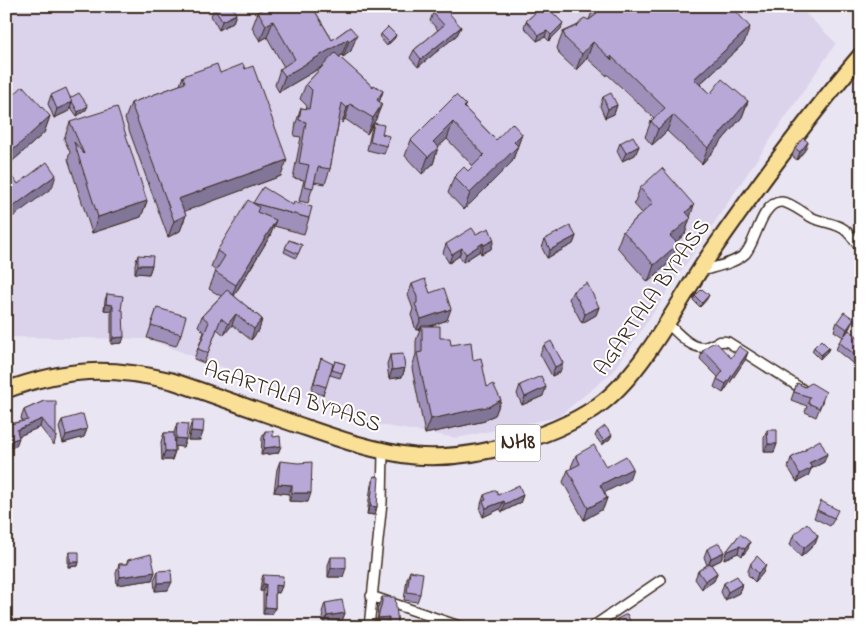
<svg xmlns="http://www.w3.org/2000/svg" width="867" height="633" font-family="'Indie Flower',sans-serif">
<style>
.built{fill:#dbd3eb}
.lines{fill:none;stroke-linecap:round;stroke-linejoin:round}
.minor-casing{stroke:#3b2a1e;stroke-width:12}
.trunk-casing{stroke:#3b2a1e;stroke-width:19}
.minor{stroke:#fff;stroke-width:9}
.trunk{stroke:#fadf96;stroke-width:15}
.wall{fill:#9e90ba;stroke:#3b2a1e}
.shaded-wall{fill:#817697;stroke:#3b2a1e}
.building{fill:#b8a8d8;stroke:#3b2a1e}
.labels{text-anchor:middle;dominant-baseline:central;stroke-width:4;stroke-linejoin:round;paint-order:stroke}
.shield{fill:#fff;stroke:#766a62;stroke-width:1}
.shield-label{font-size:21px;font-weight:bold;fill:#3b2a1e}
.street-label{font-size:22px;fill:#3b2a1e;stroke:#fff}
</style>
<rect width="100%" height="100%" fill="#eae5f3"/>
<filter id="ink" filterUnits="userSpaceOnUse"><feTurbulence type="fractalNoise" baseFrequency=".02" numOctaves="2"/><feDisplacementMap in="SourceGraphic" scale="10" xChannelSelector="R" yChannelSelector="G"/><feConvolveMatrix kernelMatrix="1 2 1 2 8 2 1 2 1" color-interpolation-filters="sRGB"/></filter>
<g filter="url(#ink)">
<!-- built -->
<path class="built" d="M 6,6 L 798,6 L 836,43 L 613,372 L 558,417 L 457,438 L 374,424 L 147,339 L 6,337 Z"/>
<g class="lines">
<!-- minor casing -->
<g class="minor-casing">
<path id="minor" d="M 699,272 C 713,267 734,264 745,254 C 756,243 761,202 781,202 C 791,202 805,215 815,219 C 844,228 842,223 861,249
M 666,322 C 676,331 691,350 705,347 C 714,345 719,339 728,342 L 802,389
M 371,596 L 462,627
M 369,627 L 382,502 L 383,451
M 592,627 L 661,580"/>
</g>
<!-- trunk casing -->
<g class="trunk-casing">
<path id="trunk" d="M 6,390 C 67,368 109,366 172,381 C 217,396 262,413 307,428 C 342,440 377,452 414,456 C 450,459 485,453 520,442 C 549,433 579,421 603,402 C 647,367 681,296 713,250 C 759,184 809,116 861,55"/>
</g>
<!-- minor -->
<use href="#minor" class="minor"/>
<!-- trunk -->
<use href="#trunk" class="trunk"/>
</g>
<!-- wall -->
<path class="wall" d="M 257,6 L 312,6 L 332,40 L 350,27 L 351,51 L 343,57 L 342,55 L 339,57 L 373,87 L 383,91 L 379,102 L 376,119 L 367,134 L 345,119 L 342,123 L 339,120 L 330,169 L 325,184 L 314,182 L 308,203 L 299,201 L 304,180 L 293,178 L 301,137 L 294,136 L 296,123 L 301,108 L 306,109 L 307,106 L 300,99 L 306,84 L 323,66 L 279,92 L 275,85 L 280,69 L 284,67 L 267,37 L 260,41 L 252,28 L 258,12 L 260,11 Z
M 538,6 L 552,6 L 549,9 L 561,29 L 549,41 L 545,37 L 537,41 L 524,27 L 526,21 L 539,10 L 537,8 Z
M 214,8 L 236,14 L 233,22 L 219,30 L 211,16 Z
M 593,9 L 744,43 L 700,84 L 710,94 L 748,101 L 742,117 L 702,164 L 667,131 L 652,145 L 645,137 L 651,121 L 654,118 L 607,74 L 607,76 L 587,58 L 576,70 L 560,55 L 557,48 L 563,32 L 589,20 Z
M 433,13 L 461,27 L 457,35 L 418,67 L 410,58 L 414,50 L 438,30 L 430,21 Z
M 381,34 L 396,35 L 394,39 L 387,46 L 380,38 Z
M 220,73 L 281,176 L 184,211 L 186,215 L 180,231 L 168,237 L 125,119 L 131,103 L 180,85 L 183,76 Z
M 51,95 L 70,98 L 86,110 L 77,116 L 70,106 L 69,111 L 54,118 L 48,104 Z
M 603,97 L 617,105 L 614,114 L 605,118 L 600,106 Z
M 6,102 L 50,116 L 44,133 L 6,167 Z
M 465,108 L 496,140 L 522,134 L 512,162 L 464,210 L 448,193 L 454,177 L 468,171 L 473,166 L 447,139 L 438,147 L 433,164 L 422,174 L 405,156 L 411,140 Z
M 70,122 L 147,201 L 141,217 L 92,233 L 68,159 L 70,152 L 64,139 Z
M 374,123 L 382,134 L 387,146 L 384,154 L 367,150 L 371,131 Z
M 620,143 L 639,146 L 635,155 L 622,161 L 617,151 Z
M 795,148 L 805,150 L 797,160 L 792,156 Z
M 640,188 L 690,217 L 685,234 L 676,242 L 678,244 L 672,260 L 648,282 L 617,247 L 623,231 L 642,213 L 634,204 Z
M 253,203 L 309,218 L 304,234 L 274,226 L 270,236 L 234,296 L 262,319 L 259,330 L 251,340 L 232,325 L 224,335 L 217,329 L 204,363 L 194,359 L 204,332 L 198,326 L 202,316 L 221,296 L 209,289 L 216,271 L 211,267 L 217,251 Z
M 476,234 L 491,249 L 481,254 L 480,251 L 463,262 L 459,256 L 449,263 L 443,253 L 446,244 Z
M 576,236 L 573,244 L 547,258 L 542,248 L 545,239 Z
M 289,240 L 302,245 L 296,258 L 284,252 Z
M 138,255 L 152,265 L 149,274 L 135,273 L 135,264 Z
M 412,284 L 430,293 L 447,320 L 430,326 L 440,338 L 473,360 L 487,387 L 501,400 L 495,415 L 486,419 L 485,421 L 425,434 L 412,368 L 416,354 L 416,341 L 420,329 L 416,330 L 411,315 L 413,309 L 408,295 Z
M 573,291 L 599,307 L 596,315 L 582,323 L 569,299 Z
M 107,294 L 121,310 L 122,343 L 111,344 L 111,311 L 104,310 L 105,300 Z
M 695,296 L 707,299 L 700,307 L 693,300 Z
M 157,308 L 181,334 L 176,346 L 147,338 Z
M 837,322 L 850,327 L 845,336 L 861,339 L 861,363 L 857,367 L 836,350 L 839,342 L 843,337 L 834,331 Z
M 544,345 L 560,372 L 552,376 L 540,354 Z
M 814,347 L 829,348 L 827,352 L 820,359 L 812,351 Z
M 703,350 L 731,358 L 748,352 L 745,360 L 723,393 L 714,387 L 718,377 L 700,359 Z
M 390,355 L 405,368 L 402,377 L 389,379 L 387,364 Z
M 321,358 L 326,387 L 323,395 L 311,391 Z
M 335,361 L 345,364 L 340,378 L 330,375 Z
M 797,383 L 805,387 L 823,400 L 816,417 L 805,412 L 807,406 L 791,400 Z
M 520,385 L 543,396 L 522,405 L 517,394 Z
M 44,401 L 56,437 L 54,445 L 40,427 L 19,436 L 16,446 L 6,449 L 6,425 L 22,421 L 21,418 L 24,410 Z
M 62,420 L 87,429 L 84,437 L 63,443 L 59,428 Z
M 192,421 L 203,432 L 200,440 L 188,440 L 189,430 Z
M 177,423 L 186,439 L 183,447 L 175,446 L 175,451 L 172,460 L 162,460 L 161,442 L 164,433 L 174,433 Z
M 767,430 L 777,444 L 774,452 L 764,452 L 764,438 Z
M 265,431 L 281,446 L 278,453 L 261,455 L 262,438 Z
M 597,432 L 610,439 L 602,445 L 595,436 Z
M 806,448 L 824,462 L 811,469 L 808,476 L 797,482 L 788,467 L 791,458 L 805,450 Z
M 576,455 L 606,467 L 629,480 L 604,492 L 607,498 L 603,509 L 584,520 L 563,482 L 568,470 L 572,468 L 571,467 Z
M 280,461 L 308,502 L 289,501 L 289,494 L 274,492 L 277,469 Z
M 374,476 L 377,507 L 374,515 L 367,514 L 371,485 Z
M 484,495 L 523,495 L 520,503 L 502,512 L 500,509 L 483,517 L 480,510 L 481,505 L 481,504 Z
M 817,510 L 835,518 L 830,526 L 814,518 Z
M 740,534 L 748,549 L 742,556 L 738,553 L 724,559 L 726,552 Z
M 793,536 L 818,536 L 815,544 L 801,557 L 790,545 Z
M 707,549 L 724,552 L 721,560 L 711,565 L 717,573 L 714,581 L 702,589 L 695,579 L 698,571 L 707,565 L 704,557 Z
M 70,552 L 79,562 L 78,566 L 68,567 L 68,556 Z
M 331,557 L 343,577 L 328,577 L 328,565 Z
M 128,560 L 155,572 L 152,580 L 117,585 L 116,573 L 119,564 L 126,564 Z
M 751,563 L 763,573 L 755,582 L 748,575 L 748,571 Z
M 158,571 L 168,590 L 155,591 L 154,580 Z
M 410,571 L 420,594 L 417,602 L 404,600 L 407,579 Z
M 263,575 L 282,586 L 279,593 L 275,592 L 275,608 L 272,614 L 263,614 L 263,591 L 260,591 L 261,582 Z
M 724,583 L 742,584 L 739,593 L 725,600 L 721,592 Z
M 382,597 L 398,624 L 397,627 L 375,627 L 378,615 L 377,609 Z
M 325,603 L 345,613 L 342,621 L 324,624 L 322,612 Z
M 617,619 L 631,623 L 630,627 L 617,627 L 615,623 Z"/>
<!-- shaded-wall -->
<path class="shaded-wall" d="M 236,14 L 233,22 L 219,30 L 222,21 Z
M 273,21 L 267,37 L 260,41 L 266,25 Z
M 563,23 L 561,29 L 549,41 L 551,35 Z
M 461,27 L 457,35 L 418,67 L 421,59 Z
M 750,27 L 744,43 L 688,95 L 694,79 Z
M 547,31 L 545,37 L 537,41 L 539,35 Z
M 357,35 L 351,51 L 343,57 L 349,41 Z
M 396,35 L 394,39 L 387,46 L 389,42 Z
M 348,39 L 342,55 L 279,92 L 285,76 Z
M 593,42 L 587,58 L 576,70 L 582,54 Z
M 383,91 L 378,106 L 377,100 Z
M 748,101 L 742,117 L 702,164 L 708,148 Z
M 72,102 L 69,111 L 54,118 L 57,109 Z
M 350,104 L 345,119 L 342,123 L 347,108 Z
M 382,104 L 376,119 L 367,134 L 373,118 Z
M 617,105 L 614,114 L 605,118 L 608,109 Z
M 88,106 L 86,110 L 77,116 L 78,112 Z
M 673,115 L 667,131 L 652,145 L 658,129 Z
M 50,116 L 44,133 L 6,167 L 12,151 Z
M 453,122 L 447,139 L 438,147 L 433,164 L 422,174 L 433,142 Z
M 522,134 L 512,162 L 464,210 L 470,193 L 514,142 Z
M 808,142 L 805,150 L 797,160 L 800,152 Z
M 639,146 L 635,155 L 622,161 L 626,153 Z
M 287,160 L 281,176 L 172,216 L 178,199 Z
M 56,175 L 52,188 L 11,218 L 8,225 L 6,226 L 6,217 L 10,209 Z
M 147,201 L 141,217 L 92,233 L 98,217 Z
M 694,205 L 685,234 L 664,252 L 670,236 L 686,212 Z
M 186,215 L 180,231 L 168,237 L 174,221 Z
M 276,220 L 270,236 L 230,302 L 236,285 Z
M 576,236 L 573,244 L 547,258 L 550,250 Z
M 494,240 L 491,249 L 481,254 L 484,245 Z
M 483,243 L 480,251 L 463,262 L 466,254 Z
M 678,244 L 672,260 L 648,282 L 654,265 Z
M 462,248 L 459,256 L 449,263 L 452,254 Z
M 138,265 L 152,265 L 149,274 L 135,273 Z
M 709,295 L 707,299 L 700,307 L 702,303 Z
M 106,304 L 113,305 L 111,311 L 104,310 Z
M 599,307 L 596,315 L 582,323 L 585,314 Z
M 451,309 L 447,320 L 422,329 L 422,326 L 420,329 L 416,330 L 421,319 Z
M 236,314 L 232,325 L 224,335 L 228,324 Z
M 262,319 L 259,330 L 251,340 L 254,329 Z
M 854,319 L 850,327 L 844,337 L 847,329 Z
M 124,337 L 122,343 L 111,344 L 113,338 Z
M 829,348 L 827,352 L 820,359 L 821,355 Z
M 748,352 L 745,360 L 723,393 L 726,384 Z
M 861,359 L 861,363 L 857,367 Z
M 563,363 L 560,372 L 552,376 L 555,367 Z
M 405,368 L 402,377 L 389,379 L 392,370 Z
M 546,387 L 543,396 L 522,405 L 525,397 Z
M 501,400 L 495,415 L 486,419 L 485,421 L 425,434 L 431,419 L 491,405 Z
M 42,419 L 40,427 L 14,438 L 17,430 Z
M 87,429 L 84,437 L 63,443 L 66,435 Z
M 191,431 L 203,432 L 200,440 L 188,440 Z
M 612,435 L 610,439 L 602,445 L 604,441 Z
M 19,438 L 16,446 L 6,449 L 9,441 Z
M 176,438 L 186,439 L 183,447 L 173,446 Z
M 768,444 L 777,444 L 774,452 L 764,452 Z
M 281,446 L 278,453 L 261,455 L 264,448 Z
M 165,451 L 175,451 L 172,460 L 162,460 Z
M 827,454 L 824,462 L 811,469 L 808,476 L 797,482 L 800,474 L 809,463 Z
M 633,468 L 629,480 L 596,497 L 600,485 Z
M 278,484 L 292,485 L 289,494 L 274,492 Z
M 292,493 L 311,493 L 308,502 L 289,501 Z
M 523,495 L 520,503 L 502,512 L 505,504 Z
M 607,498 L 603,509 L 584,520 L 588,508 Z
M 504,501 L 500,509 L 483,517 L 486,508 Z
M 370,506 L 377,507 L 374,515 L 367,514 Z
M 818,536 L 815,544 L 801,557 L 804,548 Z
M 750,542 L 748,549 L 742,556 L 745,549 Z
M 740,546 L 738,553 L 724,559 L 726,552 Z
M 724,552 L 721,560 L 708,566 L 711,558 Z
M 70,562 L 79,562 L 78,566 L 68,567 Z
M 766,565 L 763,573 L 755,582 L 758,573 Z
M 331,568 L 346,568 L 343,577 L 328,577 Z
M 155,572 L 152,580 L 117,585 L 120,577 Z
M 717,573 L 714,581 L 702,589 L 705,581 Z
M 172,582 L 168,590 L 155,591 L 158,583 Z
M 263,584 L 266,584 L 263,591 L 260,591 Z
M 742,584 L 739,593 L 725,600 L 728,592 Z
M 275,585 L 282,586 L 279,593 L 273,592 Z
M 265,607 L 275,608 L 272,614 L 263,614 Z
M 345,613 L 342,621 L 324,624 L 327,616 Z
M 389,617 L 385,627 L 375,627 L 378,618 Z
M 398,624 L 397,627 L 389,627 L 389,625 Z"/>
<!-- building -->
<path class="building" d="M 217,6 L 232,6 L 236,14 L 222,21 L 214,8 Z
M 268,6 L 312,6 L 332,40 L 350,27 L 357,35 L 349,41 L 348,39 L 285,76 L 280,69 L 295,59 L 273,21 L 266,25 L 258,12 Z
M 441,6 L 443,6 L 461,27 L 421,59 L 414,50 L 444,25 L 433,13 Z
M 543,6 L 548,6 L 547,7 L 563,23 L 551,35 L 547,31 L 539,35 L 526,21 Z
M 596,6 L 731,6 L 750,27 L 694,79 L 710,94 L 722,79 L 748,101 L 708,148 L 673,115 L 658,129 L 651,121 L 665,108 L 611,56 L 612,60 L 593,42 L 582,54 L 566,39 L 563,32 L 577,26 L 584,18 L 589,20 L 597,14 L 593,9 Z
M 388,27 L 396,35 L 389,42 L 381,34 Z
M 335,53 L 373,87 L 374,85 L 383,91 L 377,100 L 382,104 L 373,118 L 350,104 L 347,108 L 342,103 L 330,169 L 318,167 L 313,188 L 304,186 L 309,165 L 299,163 L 306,122 L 299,120 L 301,108 L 309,109 L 312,90 L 306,84 Z
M 217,64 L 220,73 L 243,64 L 245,69 L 253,66 L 287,160 L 178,199 L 186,215 L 174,221 L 131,103 L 185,83 L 183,76 Z
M 23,86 L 50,116 L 12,151 L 6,145 L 6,102 Z
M 66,88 L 72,102 L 57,109 L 51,95 Z
M 79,93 L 88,106 L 78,112 L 70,98 Z
M 611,93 L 617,105 L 608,109 L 603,97 Z
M 456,95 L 466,105 L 464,107 L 496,140 L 512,123 L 522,134 L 514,142 L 518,146 L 470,193 L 454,177 L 464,167 L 468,171 L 484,155 L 453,122 L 433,142 L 439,147 L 428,157 L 411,140 Z
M 117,107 L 147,201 L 98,217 L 74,142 L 84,154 L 70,122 Z
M 374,123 L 384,125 L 382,134 L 389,136 L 387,146 L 370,142 Z
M 633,136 L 639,146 L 626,153 L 620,143 Z
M 803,138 L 808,142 L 800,152 L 795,148 Z
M 47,162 L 56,175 L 10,209 L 13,212 L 6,217 L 6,184 L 14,178 L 18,184 Z
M 662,168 L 694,205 L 686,212 L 691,218 L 670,236 L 678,244 L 654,265 L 623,231 L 653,203 L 640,188 Z
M 263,187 L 293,205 L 294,202 L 312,207 L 309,218 L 253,203 Z
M 248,200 L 259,207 L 257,212 L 276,220 L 236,285 L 215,272 L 225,256 L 217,251 Z
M 570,226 L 576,236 L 550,250 L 545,239 Z
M 472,228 L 476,234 L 489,228 L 494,240 L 484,245 L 483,243 L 466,254 L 462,248 L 452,254 L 446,244 Z
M 289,240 L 302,245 L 298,254 L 285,248 Z
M 138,255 L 153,256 L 152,265 L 138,265 Z
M 425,279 L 430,293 L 444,288 L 451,309 L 421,319 L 415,304 L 417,303 L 417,297 L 412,284 Z
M 587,283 L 599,307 L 585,314 L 573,291 Z
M 702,289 L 709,295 L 702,303 L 695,296 Z
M 227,290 L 262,319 L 254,329 L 236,314 L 228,324 L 221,318 L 208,353 L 198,349 L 209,322 L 202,316 Z
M 107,294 L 123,296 L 121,310 L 123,310 L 124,337 L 113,338 L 113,305 L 106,304 Z
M 157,308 L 186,316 L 181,334 L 151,325 Z
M 844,312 L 854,319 L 847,329 L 837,322 Z
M 422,326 L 440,326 L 440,338 L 450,338 L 451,345 L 471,342 L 473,360 L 481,358 L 487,387 L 493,384 L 501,400 L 491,405 L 491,406 L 431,419 L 417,353 L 422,352 Z
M 849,330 L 861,339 L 860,359 L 839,342 Z
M 821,340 L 829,348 L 821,355 L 814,347 Z
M 551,341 L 563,363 L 555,367 L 544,345 Z
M 716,342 L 731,358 L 739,346 L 748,352 L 726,384 L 717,379 L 723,371 L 703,350 L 709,345 Z
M 403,354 L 405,368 L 392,370 L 390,355 Z
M 321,358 L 333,364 L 326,387 L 314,383 Z
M 335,361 L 345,364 L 342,373 L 332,370 Z
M 541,376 L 546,387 L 525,397 L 520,385 Z
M 797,383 L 805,387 L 811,383 L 826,392 L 819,408 L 808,403 L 810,397 L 794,392 Z
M 44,401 L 56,401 L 56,437 L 42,419 L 17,430 L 19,438 L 9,441 L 6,431 L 6,425 L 28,420 L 24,410 Z
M 83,414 L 87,429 L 66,435 L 62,420 Z
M 192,421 L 204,421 L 203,432 L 191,431 Z
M 177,423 L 188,424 L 186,439 L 176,438 Z
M 605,426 L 612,435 L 604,441 L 597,432 Z
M 767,430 L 777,430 L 777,444 L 768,444 Z
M 265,431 L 273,431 L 273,437 L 280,436 L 281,446 L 264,448 Z
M 164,433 L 174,433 L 175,451 L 165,451 Z
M 820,440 L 827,454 L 809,463 L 812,468 L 800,474 L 791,458 L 807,449 L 806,448 Z
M 594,445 L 606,467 L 626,456 L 633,468 L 600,485 L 607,498 L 588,508 L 568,470 L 580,464 L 576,455 Z
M 280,461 L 298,463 L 312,462 L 311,493 L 292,493 L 292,485 L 278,484 Z
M 374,476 L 379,477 L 377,507 L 370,506 Z
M 519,485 L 523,495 L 505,504 L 504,501 L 486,508 L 483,501 L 486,500 L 484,495 L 496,490 L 498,495 Z
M 821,501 L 838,510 L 834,518 L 817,510 Z
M 807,523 L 818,536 L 804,548 L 793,536 Z
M 740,534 L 750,542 L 745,549 L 740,546 L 726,552 Z
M 719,543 L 724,552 L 711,558 L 707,549 Z
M 70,552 L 79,552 L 79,562 L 70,562 Z
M 151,554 L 155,572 L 120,577 L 119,564 L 128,564 L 128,560 Z
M 757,556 L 766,565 L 758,573 L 751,566 L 751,563 Z
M 331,557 L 346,557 L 346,568 L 331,568 Z
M 710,563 L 717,573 L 705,581 L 698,571 Z
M 171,570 L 172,582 L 158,583 L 158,571 Z
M 410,571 L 423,573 L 420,594 L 407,592 Z
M 263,575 L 283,576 L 282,586 L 275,585 L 275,608 L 265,607 L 266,584 L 263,584 Z
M 737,576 L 742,584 L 728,592 L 724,583 Z
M 382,597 L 395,597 L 398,624 L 389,625 L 389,617 L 378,618 L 382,602 Z
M 342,600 L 345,613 L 327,616 L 325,603 Z
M 627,614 L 631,623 L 624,627 L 620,627 L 617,619 Z"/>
</g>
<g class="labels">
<!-- shield labels -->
<rect class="shield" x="495.5" y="424.5" width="45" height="37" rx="4"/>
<g class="shield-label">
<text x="518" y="443">NH8</text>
</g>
<!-- street labels -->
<g class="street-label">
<text transform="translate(653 298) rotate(-55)">AGARTALA BYPASS</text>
<text transform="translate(292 398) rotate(18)">AGARTALA BYPASS</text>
</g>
</g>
<!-- margin -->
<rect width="867" height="633" fill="none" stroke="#fff" stroke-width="25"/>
<rect x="12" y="12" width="842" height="608" fill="none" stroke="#3b2a1e" stroke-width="2" filter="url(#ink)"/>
</svg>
